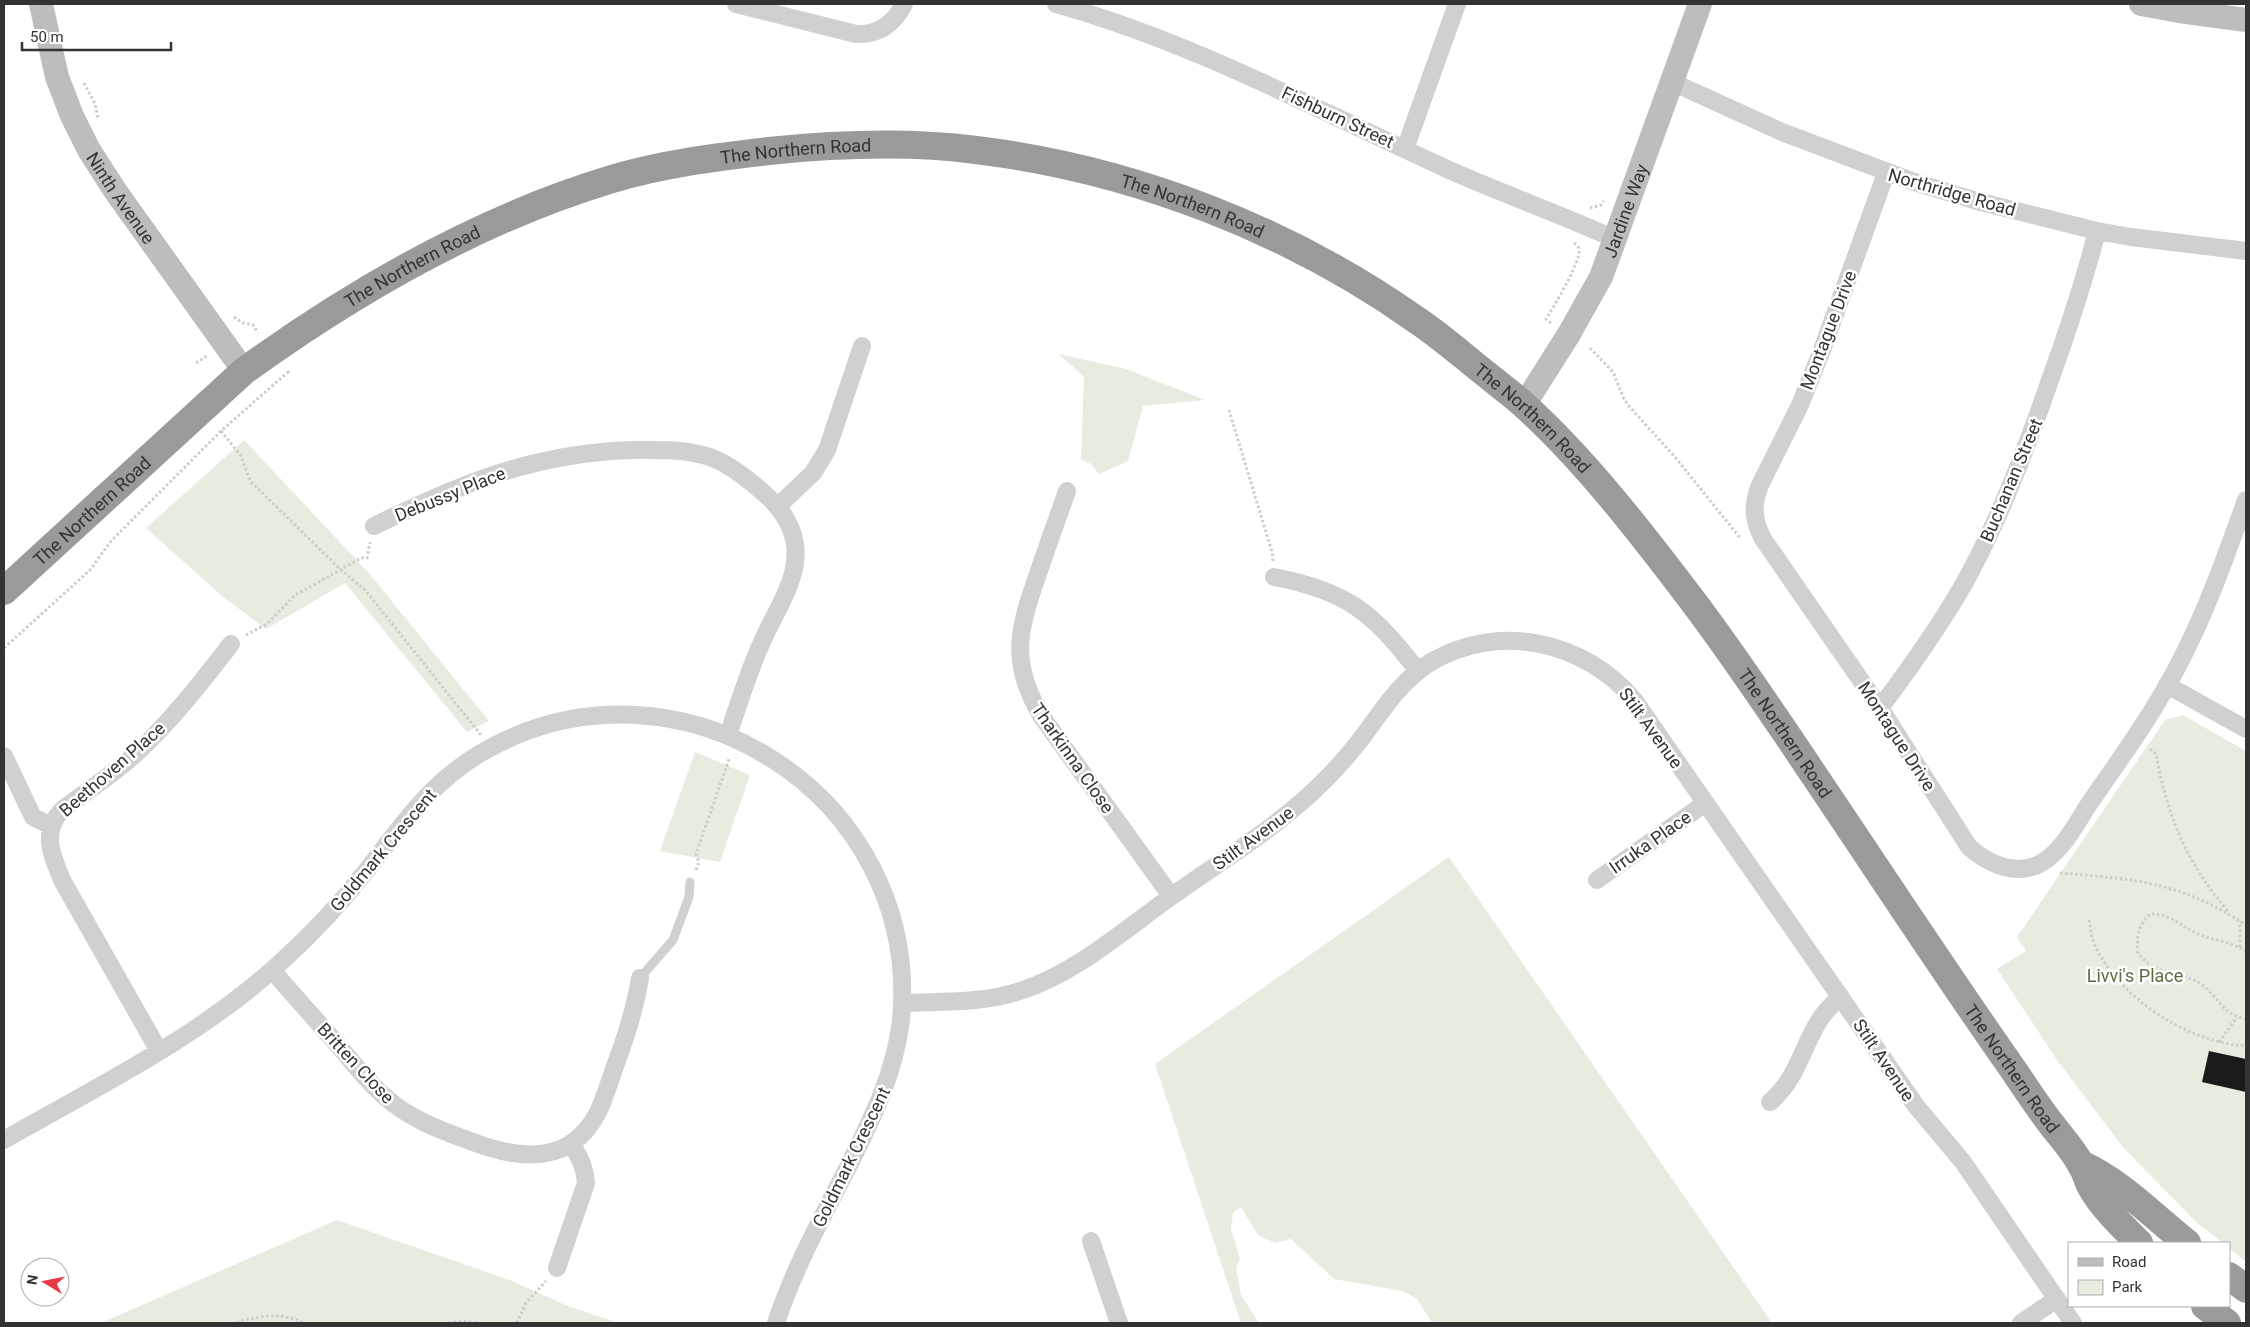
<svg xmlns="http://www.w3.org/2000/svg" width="2250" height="1327" font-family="Roboto,sans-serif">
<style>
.green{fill:#e6ecdf}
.building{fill:#1a1a1a}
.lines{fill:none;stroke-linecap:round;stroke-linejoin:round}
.path{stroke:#cdcdcd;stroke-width:3;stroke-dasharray:2.5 2.5;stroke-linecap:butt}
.lane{stroke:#d0d0d0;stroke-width:9}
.street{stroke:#d0d0d0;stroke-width:18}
.secondary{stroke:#bdbdbd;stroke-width:24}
.highway{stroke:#9a9a9a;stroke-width:28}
.labels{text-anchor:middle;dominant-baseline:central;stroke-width:5;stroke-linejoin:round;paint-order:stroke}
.street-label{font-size:18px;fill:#333;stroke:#fff}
.park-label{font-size:18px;fill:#56703f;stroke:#fff}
</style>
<rect width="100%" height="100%" fill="#fff"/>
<!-- green -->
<path class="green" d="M 1059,354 L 1126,369 L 1205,400 L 1143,406 L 1128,461 L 1099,474 L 1091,464 L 1081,459 L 1084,377 Z
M 244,440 L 368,572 L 489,721 L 467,732 L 345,583 L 266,629 L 223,597 L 146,528 Z
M 2183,715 L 2246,751 L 2246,1262 L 2229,1248 L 2229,1243 L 2223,1243 L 2196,1222 L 2122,1146 L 2057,1060 L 1997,969 L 2026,951 L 2017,937 L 2165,720 Z
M 695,752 L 750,775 L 720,862 L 660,851 Z
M 1449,857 L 1772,1323 L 1432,1323 L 1417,1299 L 1403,1291 L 1334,1279 L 1291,1239 L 1275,1243 L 1258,1235 L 1241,1207 L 1233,1213 L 1231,1229 L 1240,1259 L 1236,1268 L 1241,1295 L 1259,1323 L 1241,1323 L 1155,1064 Z
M 337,1220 L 512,1281 L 568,1306 L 618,1323 L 101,1323 Z"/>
<!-- building -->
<path class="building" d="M 2209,1051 L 2246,1059 L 2246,1092 L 2202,1082 Z"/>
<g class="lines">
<!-- path -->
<path class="path" d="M 84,83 L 95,104 L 98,118
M 1590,208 L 1601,205 L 1604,201
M 234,317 L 243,323 L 253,325 L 258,333
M 1551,323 L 1546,319 C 1553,308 1582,260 1579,249 C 1578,246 1576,244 1574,243
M 1590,348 L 1613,372 L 1624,399 L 1628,405 L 1675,457 L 1741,539
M 196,363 L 208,355
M 1229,410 L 1272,552 L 1273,561
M 221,431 L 241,456 L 250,481 L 340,569 L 365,590 L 481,735
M 246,635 L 267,624 L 294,596 L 361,558 L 367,558 L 370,542
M 4,648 L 90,570 L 111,541 L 221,431 L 288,372 L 285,371
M 2150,749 L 2156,754 C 2167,815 2187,864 2228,911
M 696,870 L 699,862 L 696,854 L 729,759
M 2060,873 C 2135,879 2181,882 2246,925
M 2089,920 C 2091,928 2091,938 2095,946 C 2121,999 2187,1042 2246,1046
M 2240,947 L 2240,921
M 2246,952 C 2234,942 2217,941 2203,936 C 2183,929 2172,913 2150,914 C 2138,926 2136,936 2138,954 C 2141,957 2145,961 2149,964 C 2164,974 2186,974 2201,984 C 2219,997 2221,1014 2246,1019
M 2219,1042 L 2237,1017
M 237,1323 L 240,1321 C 262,1316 282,1312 304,1323
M 449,1323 L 462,1321 L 478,1323
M 517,1323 L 526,1303 L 546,1281"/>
<!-- lane -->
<path class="lane" d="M 640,978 L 673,940 L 689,897 L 690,882"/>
<!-- street -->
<path class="street" d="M 736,4 L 856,34 C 878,35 894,24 904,4
M 1056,4 C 1193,42 1319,111 1447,169 C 1503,194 1560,214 1615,239
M 1672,82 L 1782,132 L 1914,182 L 1977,201 L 2097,231 L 2131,237 L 2246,251
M 1405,149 L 1457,4
M 1886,173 L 1822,350 L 1800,405 L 1760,485 C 1752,505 1753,520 1763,539 L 1880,708 L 1969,847 C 1986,862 2011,875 2035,866 C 2061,856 2076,823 2091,801 C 2123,755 2157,708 2182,658 C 2208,607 2227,553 2246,500
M 1067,491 C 1058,517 1048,544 1039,571 C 1019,628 1008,661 1042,717 L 1171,896
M 778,506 L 813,473 L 827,450 L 862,346
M 374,526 C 462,483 537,452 636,450 C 663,450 690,449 715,459 C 729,465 741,474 752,483 C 772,499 791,517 795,544 C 800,579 775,611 762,642 C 748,672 739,704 728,735
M 1274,577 C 1348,591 1373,613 1418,671
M 2167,685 L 2246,729
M 1880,708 C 1910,668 1940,626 1965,582 C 2000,518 2025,452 2049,383 C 2067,333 2084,282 2097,231
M 4,756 L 33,817 L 51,826
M 1597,880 L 1704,804
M 272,970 C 295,997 319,1023 342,1050 C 355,1065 368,1082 383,1095 C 409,1119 440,1130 473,1142 C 520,1160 571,1165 598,1112 C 605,1098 609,1083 614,1069 C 625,1039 635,1010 640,978
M 902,1003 C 941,1001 981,1004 1020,991 C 1076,973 1124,930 1172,896 C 1224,859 1281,825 1326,779 C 1338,767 1350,753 1361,739 C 1382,711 1400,681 1431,662 C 1498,622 1585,641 1634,700 L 1916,1106 L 1963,1162 L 2073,1323
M 159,1051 L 63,882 C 52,856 40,832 63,809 C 86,792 110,776 131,758 C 169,724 200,684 231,644
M 1770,1102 C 1806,1072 1803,1025 1841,997
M 4,1140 C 98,1086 200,1037 281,962 C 312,934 341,903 367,870 C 402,825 430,783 481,753 C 676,639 922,794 901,1020 C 895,1073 872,1119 848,1167 C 822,1218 794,1268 776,1323
M 1091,1241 L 1119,1323
M 557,1268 L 586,1183 C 585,1167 579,1156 571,1143
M 2021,1323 L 2057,1299"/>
<!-- secondary -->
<g class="secondary">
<path id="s1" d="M 41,4 L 57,77 L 72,116 L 89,150 L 116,192 L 244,371"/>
<path d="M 2141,4 L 2179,11 L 2246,20"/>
<path id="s2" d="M 1524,405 L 1569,334 L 1601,277 L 1700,4"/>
</g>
<!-- highway -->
<g class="highway">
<path id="s3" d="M 4,591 L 244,371 C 356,290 479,219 612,179 C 662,164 716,157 769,151 C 838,144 907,141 976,150 C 1133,169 1290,230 1418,321 C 1442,337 1463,356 1486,374 C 1498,384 1512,394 1524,405 C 1585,460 1642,534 1692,600 C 1736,658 1777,720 1818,781 C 1882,876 1944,971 2010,1065 C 2024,1085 2037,1106 2052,1125 C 2062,1138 2074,1151 2081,1165 C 2086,1172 2087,1180 2091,1187 C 2103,1208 2122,1226 2139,1243"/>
<path d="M 2081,1164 C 2122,1183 2152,1215 2187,1243"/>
<path d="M 2229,1276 L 2246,1289"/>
<path d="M 2205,1306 L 2227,1323"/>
</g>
</g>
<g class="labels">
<!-- street labels -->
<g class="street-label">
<text transform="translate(1338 117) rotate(25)">Fishburn Street</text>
<text stroke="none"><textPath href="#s3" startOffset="929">The Northern Road</textPath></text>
<text transform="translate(1952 192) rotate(16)">Northridge Road</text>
<text stroke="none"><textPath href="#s1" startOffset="212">Ninth Avenue</textPath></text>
<text stroke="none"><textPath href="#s3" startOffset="1334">The Northern Road</textPath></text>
<text stroke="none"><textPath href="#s2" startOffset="220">Jardine Way</textPath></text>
<text stroke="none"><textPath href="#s3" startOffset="524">The Northern Road</textPath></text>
<text transform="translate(1828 330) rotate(-69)">Montague Drive</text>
<text stroke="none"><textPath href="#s3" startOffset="1739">The Northern Road</textPath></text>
<text transform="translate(2011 480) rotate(-67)">Buchanan Street</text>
<text transform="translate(450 494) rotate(-22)">Debussy Place</text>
<text stroke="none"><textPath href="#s3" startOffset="119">The Northern Road</textPath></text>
<text transform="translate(1651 728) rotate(54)">Stilt Avenue</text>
<text stroke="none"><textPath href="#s3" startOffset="2144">The Northern Road</textPath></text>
<text transform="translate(1897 736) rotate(57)">Montague Drive</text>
<text transform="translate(1073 758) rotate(55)">Tharkinna Close</text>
<text transform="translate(112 769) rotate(-41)">Beethoven Place</text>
<text transform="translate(1253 838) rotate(-36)">Stilt Avenue</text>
<text transform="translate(1650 842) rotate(-35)">Irruka Place</text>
<text transform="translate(383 850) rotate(-50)">Goldmark Crescent</text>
<text transform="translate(1884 1060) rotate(56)">Stilt Avenue</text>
<text transform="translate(356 1063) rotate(47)">Britten Close</text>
<text stroke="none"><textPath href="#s3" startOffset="2549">The Northern Road</textPath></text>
<text transform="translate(851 1157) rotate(-64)">Goldmark Crescent</text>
</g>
<!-- park labels -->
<g class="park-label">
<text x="2135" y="975">Livvi's Place</text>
</g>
</g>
<!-- border -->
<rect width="2250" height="1327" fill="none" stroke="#333333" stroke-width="10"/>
<!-- legend -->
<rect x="2068" y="1242" width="162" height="65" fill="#ffffff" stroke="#adadad"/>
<rect x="2078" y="1258" width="25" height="8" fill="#bdbdbd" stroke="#adadad"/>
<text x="2112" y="1267" font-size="15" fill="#333333">Road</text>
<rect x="2078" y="1280" width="25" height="15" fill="#e6ecdf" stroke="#adadad"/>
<text x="2112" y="1292" font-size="15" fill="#333333">Park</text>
<!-- north arrow -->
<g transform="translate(45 1282) rotate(280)"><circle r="24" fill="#ffffff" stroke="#adadad"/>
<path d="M0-4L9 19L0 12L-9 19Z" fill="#e63946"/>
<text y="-8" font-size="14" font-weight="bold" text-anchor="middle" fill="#333333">N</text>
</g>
<!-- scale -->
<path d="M22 42v8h149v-8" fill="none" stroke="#333333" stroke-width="2.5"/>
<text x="30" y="42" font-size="15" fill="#333333" stroke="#ffffff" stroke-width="4" paint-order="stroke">50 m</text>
</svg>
